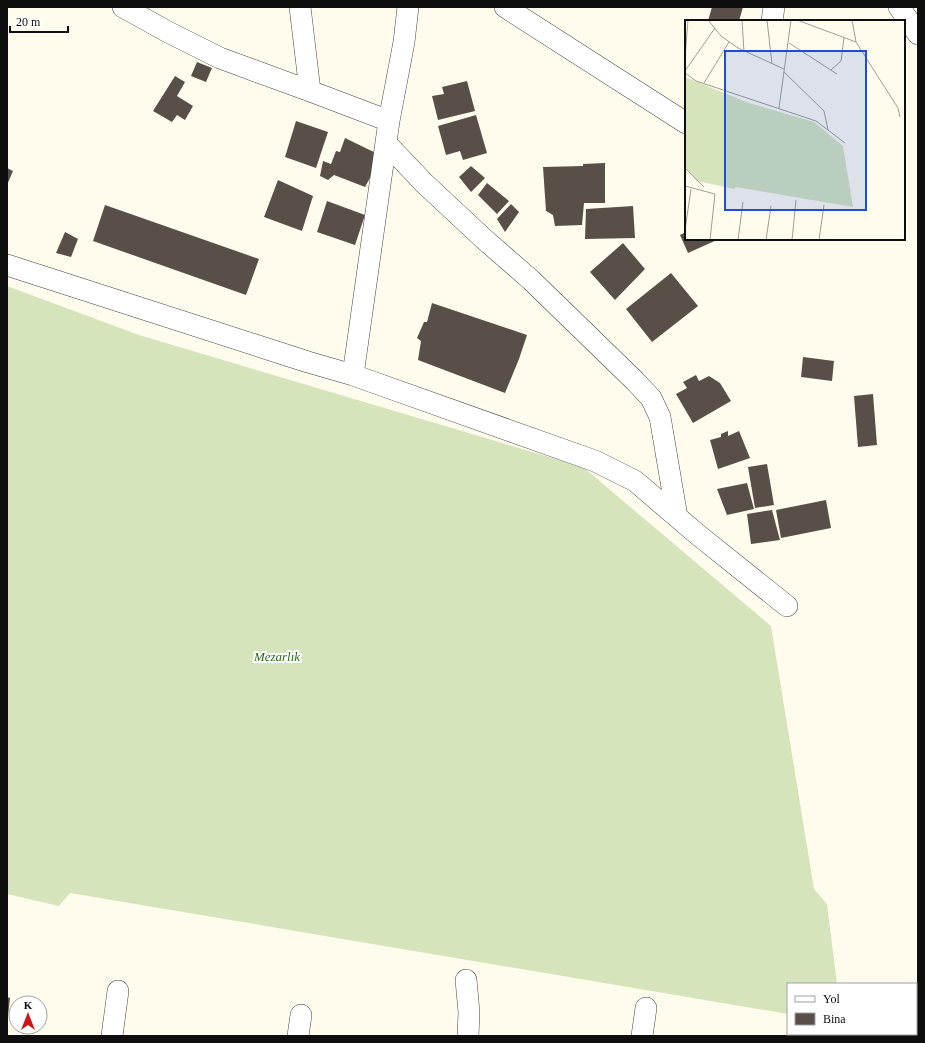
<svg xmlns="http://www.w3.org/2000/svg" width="925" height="1043" font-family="'Times New Roman',serif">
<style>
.cemetery{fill:#d6e4bc}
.building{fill:#584f49}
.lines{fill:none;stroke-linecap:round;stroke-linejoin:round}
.minor-casing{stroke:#414141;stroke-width:22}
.minor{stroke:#fff;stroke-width:21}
.labels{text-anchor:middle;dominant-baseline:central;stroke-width:4;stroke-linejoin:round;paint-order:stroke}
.park-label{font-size:13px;font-style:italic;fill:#256d16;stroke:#fff}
.inset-road{fill:none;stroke:#9f9d94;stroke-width:1}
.view{fill:#1d4ed8;fill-opacity:0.15;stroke:#1d4ed8;stroke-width:2}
.inset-edge{fill:none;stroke:#0e0e0e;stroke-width:2}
</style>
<rect width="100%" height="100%" fill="#fffcee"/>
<!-- cemetery -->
<path class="cemetery" d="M 7,286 L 139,335 L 583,467 L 771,626 L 814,889 L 827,904 L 837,984 L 788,984 L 788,1014 L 70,893 L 59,906 L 7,894 Z"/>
<!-- building -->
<path class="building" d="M 712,7 L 743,7 L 739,21 L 708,21 Z
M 197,62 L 212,68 L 206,82 L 191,76 Z
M 175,76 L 185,82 L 177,96 L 193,106 L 185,120 L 177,115 L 172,122 L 153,111 Z
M 467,81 L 475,111 L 438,120 L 432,96 L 444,94 L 442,87 Z
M 476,115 L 487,153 L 463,160 L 460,151 L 446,155 L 438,126 Z
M 296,121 L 328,132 L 316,168 L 285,157 Z
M 345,138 L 382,156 L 365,187 L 334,175 L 328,180 L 320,176 L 323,161 L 331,164 L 336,151 L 340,152 Z
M 605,163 L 605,203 L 584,203 L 582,225 L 555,226 L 553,215 L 546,211 L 543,167 L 583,166 L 583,164 Z
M 471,166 L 485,178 L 471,192 L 459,177 Z
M 7,168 L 13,171 L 7,185 Z
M 278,180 L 313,196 L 302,231 L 264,217 Z
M 487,183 L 509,201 L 497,214 L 478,195 Z
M 327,201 L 365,215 L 355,245 L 317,232 Z
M 511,204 L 519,212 L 505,232 L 497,219 Z
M 105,205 L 259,259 L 246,295 L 93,241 Z
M 633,206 L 635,238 L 585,239 L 586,209 Z
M 65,232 L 78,239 L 71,257 L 56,253 Z
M 686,232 L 686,239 L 719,239 L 688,253 L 680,235 Z
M 623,243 L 645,269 L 615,300 L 590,272 Z
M 671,273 L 698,306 L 652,342 L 626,309 Z
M 432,303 L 527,335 L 519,359 L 505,393 L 418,360 L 421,341 L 417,338 L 424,322 L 427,322 Z
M 803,357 L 834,361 L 832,381 L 801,377 Z
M 696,375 L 699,381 L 709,376 L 720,383 L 731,401 L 693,423 L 676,394 L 687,388 L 683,382 Z
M 873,394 L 877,445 L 858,447 L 854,396 Z
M 728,431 L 728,436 L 739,431 L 750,458 L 718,469 L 710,440 L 721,437 L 721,434 Z
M 767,464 L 774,505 L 755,508 L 748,467 Z
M 747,483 L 754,509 L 727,515 L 717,489 Z
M 826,500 L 831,528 L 781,538 L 776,510 Z
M 772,510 L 780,540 L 751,544 L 747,514 Z
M 7,997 L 10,998 L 8,1016 L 7,1016 Z"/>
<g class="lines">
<!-- minor casing -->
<g class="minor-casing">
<path id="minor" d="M 123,7 L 168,32 L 220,58 L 310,91 L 389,121
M 300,7 L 310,91
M 505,7 L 686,123
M 899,7 L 918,34
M 772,21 L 774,7
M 386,143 L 424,183 L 484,239 L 531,280 L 635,381 L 651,398 L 660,417 L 677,517
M 7,265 L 308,362 L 353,375 L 595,461 L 635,481 L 697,534 L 787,606
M 353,375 L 389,121 L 404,42 L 408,7
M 466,980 L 469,1012 L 468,1036
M 112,1036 L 118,991
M 298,1036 L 301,1015
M 642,1036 L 646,1008"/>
</g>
<!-- minor -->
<use href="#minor" class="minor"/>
</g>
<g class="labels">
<!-- park labels -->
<g class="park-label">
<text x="277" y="656">Mezarlık</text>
</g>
</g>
<!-- overview -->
<g transform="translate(685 20)">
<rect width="220" height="220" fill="#fffcee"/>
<path d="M 0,57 L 61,82 L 129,102 L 158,126 L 168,187 L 51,167 L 49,169 L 12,161 L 0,147 Z" fill="#d6e4bc"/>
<path class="inset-road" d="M 23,0 L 36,16 L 53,28 L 99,49M 57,0 L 59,32M 82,0 L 87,44M 112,0 L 171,22 L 213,88 L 215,97M 167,0 L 171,22M 104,23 L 152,54M 0,38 L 3,0M 146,50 L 156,41 L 159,18M 0,51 L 30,8M 99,52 L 139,91 L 143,110M 0,53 L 11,61 L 131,101 L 160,123M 19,63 L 44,22M 94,88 L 106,0M 0,148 L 19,167M 0,166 L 30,174 L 25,220M 0,210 L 6,169M 53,220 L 58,182M 81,220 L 86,186M 107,220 L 111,180M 134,220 L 139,185"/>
<path class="view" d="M 40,31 L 181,31 L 181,190 L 40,190 Z"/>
<rect width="220" height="220" class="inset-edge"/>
</g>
<!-- border -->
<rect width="925" height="1043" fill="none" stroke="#0e0e0e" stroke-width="16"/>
<!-- legend -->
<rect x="787" y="983" width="130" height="52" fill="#ffffff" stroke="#9f9f9f"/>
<rect x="795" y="996" width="20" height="6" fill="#ffffff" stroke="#9f9f9f"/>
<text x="823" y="1003" font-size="12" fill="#0e0e0e">Yol</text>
<rect x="795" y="1013" width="20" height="12" fill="#584f49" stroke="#9f9f9f"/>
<text x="823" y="1023" font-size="12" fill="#0e0e0e">Bina</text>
<!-- north arrow -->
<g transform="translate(28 1015)"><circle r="19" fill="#ffffff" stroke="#9f9f9f"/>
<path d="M0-3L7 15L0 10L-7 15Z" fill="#cd1618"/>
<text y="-6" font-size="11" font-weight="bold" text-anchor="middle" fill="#0e0e0e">K</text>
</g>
<!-- scale -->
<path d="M10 26v6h58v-6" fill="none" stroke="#0e0e0e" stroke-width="2"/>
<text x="16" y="26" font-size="12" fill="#0e0e0e" stroke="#ffffff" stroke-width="3" paint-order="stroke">20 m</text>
</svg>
